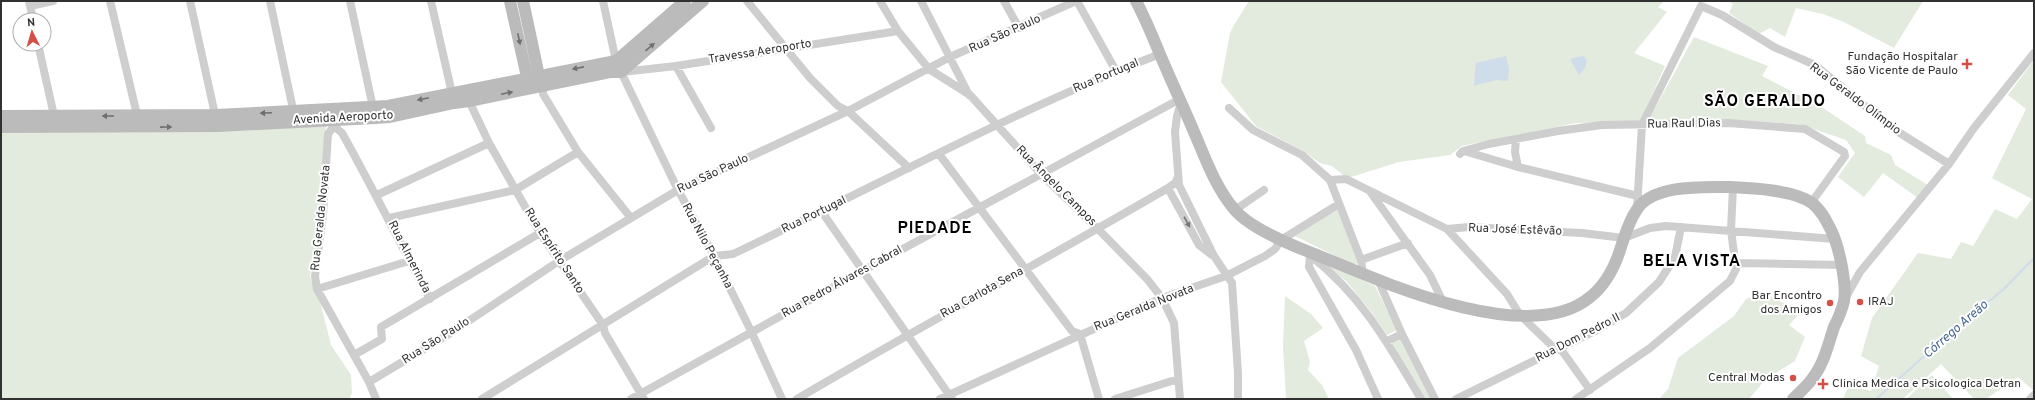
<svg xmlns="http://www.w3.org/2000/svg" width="2035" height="400" font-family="Overpass,sans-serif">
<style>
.green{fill:#e3eade}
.water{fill:#cfdcea}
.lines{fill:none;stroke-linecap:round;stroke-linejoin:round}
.stream{stroke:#cfdcea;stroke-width:2}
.street{stroke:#cecece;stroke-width:8}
.secondary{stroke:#bbb;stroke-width:12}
.oneway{fill:#6f6f6f}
.oneway2{fill:#787878}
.poi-dot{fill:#d64f46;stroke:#fff;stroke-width:1.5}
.labels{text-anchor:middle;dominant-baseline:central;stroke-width:4;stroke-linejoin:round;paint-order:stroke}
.street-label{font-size:12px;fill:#313131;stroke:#fff}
.poi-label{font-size:12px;fill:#313131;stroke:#fff;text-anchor:end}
.water-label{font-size:13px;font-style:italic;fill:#46688d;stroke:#fff}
.district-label{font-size:16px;font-weight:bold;letter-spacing:1px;fill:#000;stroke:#fff}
</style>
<rect width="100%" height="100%" fill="#fff"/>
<!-- green -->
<path class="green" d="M 1249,1 L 1664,1 L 1658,7 L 1667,12 L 1634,53 L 1665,66 L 1640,122 L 1576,123 L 1462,146 L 1450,155 L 1399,162 L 1351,177 L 1343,175 L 1332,166 L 1320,163 L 1303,151 L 1256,126 L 1221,82 L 1230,33 L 1234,25 Z
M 1728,1 L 1923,1 L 1894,48 L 1844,22 L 1823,14 L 1796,8 L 1785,37 L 1770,28 L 1759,34 L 1729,13 L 1733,4 Z
M 1694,37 L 1768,66 L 1762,76 L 1820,106 L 1865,136 L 1866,143 L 1891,155 L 1895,165 L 1928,185 L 1918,198 L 1883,173 L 1864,197 L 1838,177 L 1855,153 L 1846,140 L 1799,124 L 1719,119 L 1648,121 Z
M 2034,60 L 2034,391 L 2018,377 L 1986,399 L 1974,399 L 1941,364 L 1903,399 L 1843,399 L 1849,385 L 1871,391 L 1879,366 L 1861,356 L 1872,318 L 1918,253 L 1951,259 L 1961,242 L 1973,246 L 1995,209 L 2017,219 L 2032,199 L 1992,178 L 2026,109 L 2008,95 Z
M 326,126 L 321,205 L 310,276 L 321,305 L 331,345 L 351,375 L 352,393 L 349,399 L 1,399 L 1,132 Z
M 1337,210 L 1359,262 L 1354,265 L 1295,236 Z
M 1324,263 L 1375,286 L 1397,330 L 1387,335 L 1372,313 L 1347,282 Z
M 1762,293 L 1786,304 L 1798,315 L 1789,325 L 1805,337 L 1795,361 L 1765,380 L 1749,399 L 1659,399 L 1668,389 L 1678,358 L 1734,316 L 1746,299 Z
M 1285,296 L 1311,314 L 1323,328 L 1304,341 L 1310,362 L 1308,370 L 1322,385 L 1329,399 L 1286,399 L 1283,346 Z
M 1401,338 L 1431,399 L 1424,399 L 1391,342 Z
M 1932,375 L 1953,399 L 1906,399 Z"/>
<!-- water -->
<path class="water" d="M 1506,56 L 1509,69 L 1508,81 L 1496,80 L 1474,86 L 1476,63 Z
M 1583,56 L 1587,60 L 1585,68 L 1579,75 L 1570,59 Z"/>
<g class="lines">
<!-- stream -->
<path class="stream" d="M 1876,399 L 1949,334 L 2004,289 L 2034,258"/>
<!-- street -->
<path class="street" d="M 29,1 L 33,20
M 110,1 L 138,119
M 190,1 L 216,119
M 270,1 L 294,114
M 350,1 L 374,112
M 431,1 L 453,98
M 603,1 L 616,61 L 621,72 L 678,190 L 714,256 L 751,331 L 782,399
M 747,1 L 810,78 L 838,106 L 848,111 L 909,168
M 880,1 L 898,31 L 929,69 L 970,95 L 1042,175 L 1098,229 L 1147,279 L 1162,298 L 1174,323 L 1180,399
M 921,1 L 969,95
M 1004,1 L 1019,28
M 1077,1 L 1116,71
M 30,6 L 53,1
M 38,44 L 55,120
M 676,66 L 711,128
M 622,72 L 676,66 L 898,31
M 543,86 L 543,94 L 578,152 L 631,218
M 469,101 L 489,143 L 540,233 L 603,325 L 605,333 L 644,399
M 1181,103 L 1177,116 L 1175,132 L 1179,185 L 1214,256 L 1232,283 L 1238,373 L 1238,399
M 1229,108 L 1253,130 L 1302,155 L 1330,180 L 1361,260 L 1363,274
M 334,120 L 334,126 L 328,134 L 323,214 L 315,276 L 317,289 L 369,382 L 376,399
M 334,126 L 342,133 C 373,188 400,244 430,299
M 1516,139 L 1515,152 L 1518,167
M 1464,151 L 1518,167 L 1638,196
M 939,154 L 1072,331 L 1080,334 L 1099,399
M 1460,154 L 1463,151 L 1489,144 L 1558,131 L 1602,125 L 1729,123 L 1805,129 L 1844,152 L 1845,156 L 1811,203
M 1330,180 L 1346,179 L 1447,229 L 1469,227 L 1582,233 L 1624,238 L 1650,228 L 1666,226 L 1835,239
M 1168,188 L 1199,245 L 1212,255
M 1371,193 L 1430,275 L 1443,302
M 377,195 L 489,143
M 1637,208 L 1642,125 L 1701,6 L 1722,15 L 1774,47 L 1815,65 L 1892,128 L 1949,164
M 1235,210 L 1264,190
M 822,212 L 952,399
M 389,218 L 515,190 L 578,152
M 1447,229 L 1507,294 L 1520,315 L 1551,345 L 1560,348 L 1590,390
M 1310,256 L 1309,267 L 1356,350 L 1378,399
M 1311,256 C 1362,296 1389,345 1421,399
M 1361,260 L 1408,243
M 1735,263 L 1841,265
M 1379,282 L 1402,334 L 1435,399
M 317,289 L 409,261
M 1846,297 L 1860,272 L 1949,164 L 1974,128 L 2034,53
M 1387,341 L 1402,334
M 354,355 L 382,339 L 381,327 L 540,233
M 369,382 L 449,334 L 559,261 L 678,190 L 848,111 L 950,57 L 1076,1
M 482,399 L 714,256 L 733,254 C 874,187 1013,111 1160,54
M 631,399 L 862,271 L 1180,99
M 797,399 C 919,327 1045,260 1168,188 L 1175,183 L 1178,177
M 940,399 L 1162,298 L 1226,276 L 1265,256 L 1275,249 L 1281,240 L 1339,204
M 1115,399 L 1178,379
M 1456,399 L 1595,331 L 1626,313 L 1659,282 L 1675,257 L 1681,227
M 1576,399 L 1650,348 L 1730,281 L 1736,269 L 1731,230 L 1733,187
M 2030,399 L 2034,395"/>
<!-- secondary -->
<path class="secondary" d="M 510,1 L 529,86
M 523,1 L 539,76 L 542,83
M 1136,1 C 1145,18 1152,35 1159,52 C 1171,81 1185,110 1197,139 C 1207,163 1217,189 1234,209 C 1251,230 1301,249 1327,259 C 1389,285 1529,346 1589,298 C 1606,285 1615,267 1621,247 C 1625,235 1629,221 1636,211 C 1651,184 1703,187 1730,187 C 1753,188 1793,190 1812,203 C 1821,210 1826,220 1831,230 C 1839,246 1847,284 1844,301 C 1842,310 1838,319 1834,327 C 1828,345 1824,364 1812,379 C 1807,386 1800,392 1793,399
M 1,116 L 216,115 L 388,106 L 616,61 L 685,1
M 1,127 L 217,126 L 375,118 L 390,117 L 454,103 L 469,101 L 610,72 L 621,72 L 703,1"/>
</g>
<!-- one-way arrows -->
<defs><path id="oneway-solid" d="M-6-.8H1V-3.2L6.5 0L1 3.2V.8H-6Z"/></defs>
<g class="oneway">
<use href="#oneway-solid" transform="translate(519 39) rotate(78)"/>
<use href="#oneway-solid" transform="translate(650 47) rotate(-41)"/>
<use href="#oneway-solid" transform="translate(578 68) rotate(169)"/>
<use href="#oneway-solid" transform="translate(507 93) rotate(-12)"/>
<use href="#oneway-solid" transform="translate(423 99) rotate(168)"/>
<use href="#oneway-solid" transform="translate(266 113) rotate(178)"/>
<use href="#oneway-solid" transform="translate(108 116) rotate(180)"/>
<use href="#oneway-solid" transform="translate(166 127) rotate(-1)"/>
</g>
<use class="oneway2" href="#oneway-solid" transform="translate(1187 222) rotate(61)"/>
<!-- markers -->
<g class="poi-dot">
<path d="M1965 58h4v4h4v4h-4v4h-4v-4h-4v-4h4z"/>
<circle cx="1860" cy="302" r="4"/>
<circle cx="1830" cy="303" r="4"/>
<circle cx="1793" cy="378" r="4"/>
<path d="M1821 378h4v4h4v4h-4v4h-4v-4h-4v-4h4z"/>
</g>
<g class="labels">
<!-- street labels -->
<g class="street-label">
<text transform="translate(1005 34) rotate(-24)">Rua São Paulo</text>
<text transform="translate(760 52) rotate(-9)">Travessa Aeroporto</text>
<text transform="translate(1106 76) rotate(-23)">Rua Portugal</text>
<text transform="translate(1855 99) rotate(37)">Rua Geraldo Olímpio</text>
<text transform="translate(343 118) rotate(-3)">Avenida Aeroporto</text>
<text transform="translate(1684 124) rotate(-1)">Rua Raul Dias</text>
<text transform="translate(713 174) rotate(-25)">Rua São Paulo</text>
<text transform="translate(1056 186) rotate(45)">Rua Ângelo Campos</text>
<text transform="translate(814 215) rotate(-26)">Rua Portugal</text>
<text transform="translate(321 218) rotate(-84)">Rua Geralda Novata</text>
<text transform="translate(1515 230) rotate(2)">Rua José Estêvão</text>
<text transform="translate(707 246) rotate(62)">Rua Nilo Peçanha</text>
<text transform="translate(554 251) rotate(57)">Rua Espírito Santo</text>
<text transform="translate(409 257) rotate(63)">Rua Almerinda</text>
<text transform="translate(842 282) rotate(-29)">Rua Pedro Álvares Cabral</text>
<text transform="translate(982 293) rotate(-29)">Rua Carlota Sena</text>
<text transform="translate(1144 308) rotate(-22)">Rua Geralda Novata</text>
<text transform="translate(1578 338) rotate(-27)">Rua Dom Pedro II</text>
<text transform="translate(436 341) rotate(-32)">Rua São Paulo</text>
</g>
<!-- poi labels -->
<g class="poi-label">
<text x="1958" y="57">Fundação Hospitalar<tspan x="1958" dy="14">São Vicente de Paulo</tspan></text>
<text x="1822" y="296">Bar Encontro<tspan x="1822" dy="14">dos Amigos</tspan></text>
<text x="1868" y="302" text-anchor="start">IRAJ</text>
<text x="1785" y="378">Central Modas</text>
<text x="1832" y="384" text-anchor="start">Clinica Medica e Psicologica Detran</text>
</g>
<!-- water labels -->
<g class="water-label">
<text transform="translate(1956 330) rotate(-41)">Córrego Areão</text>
</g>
<!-- district labels -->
<g class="district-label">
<text x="1765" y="102">SÃO GERALDO</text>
<text x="935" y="229">PIEDADE</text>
<text x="1692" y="262">BELA VISTA</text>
</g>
</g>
<!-- border -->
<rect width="2035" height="400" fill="none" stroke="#313131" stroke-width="4"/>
<!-- north arrow -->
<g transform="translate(32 32) rotate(355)"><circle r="19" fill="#ffffff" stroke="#adadad"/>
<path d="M0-3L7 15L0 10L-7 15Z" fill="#d64f46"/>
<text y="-6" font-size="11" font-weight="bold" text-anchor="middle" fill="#313131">N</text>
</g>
</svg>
